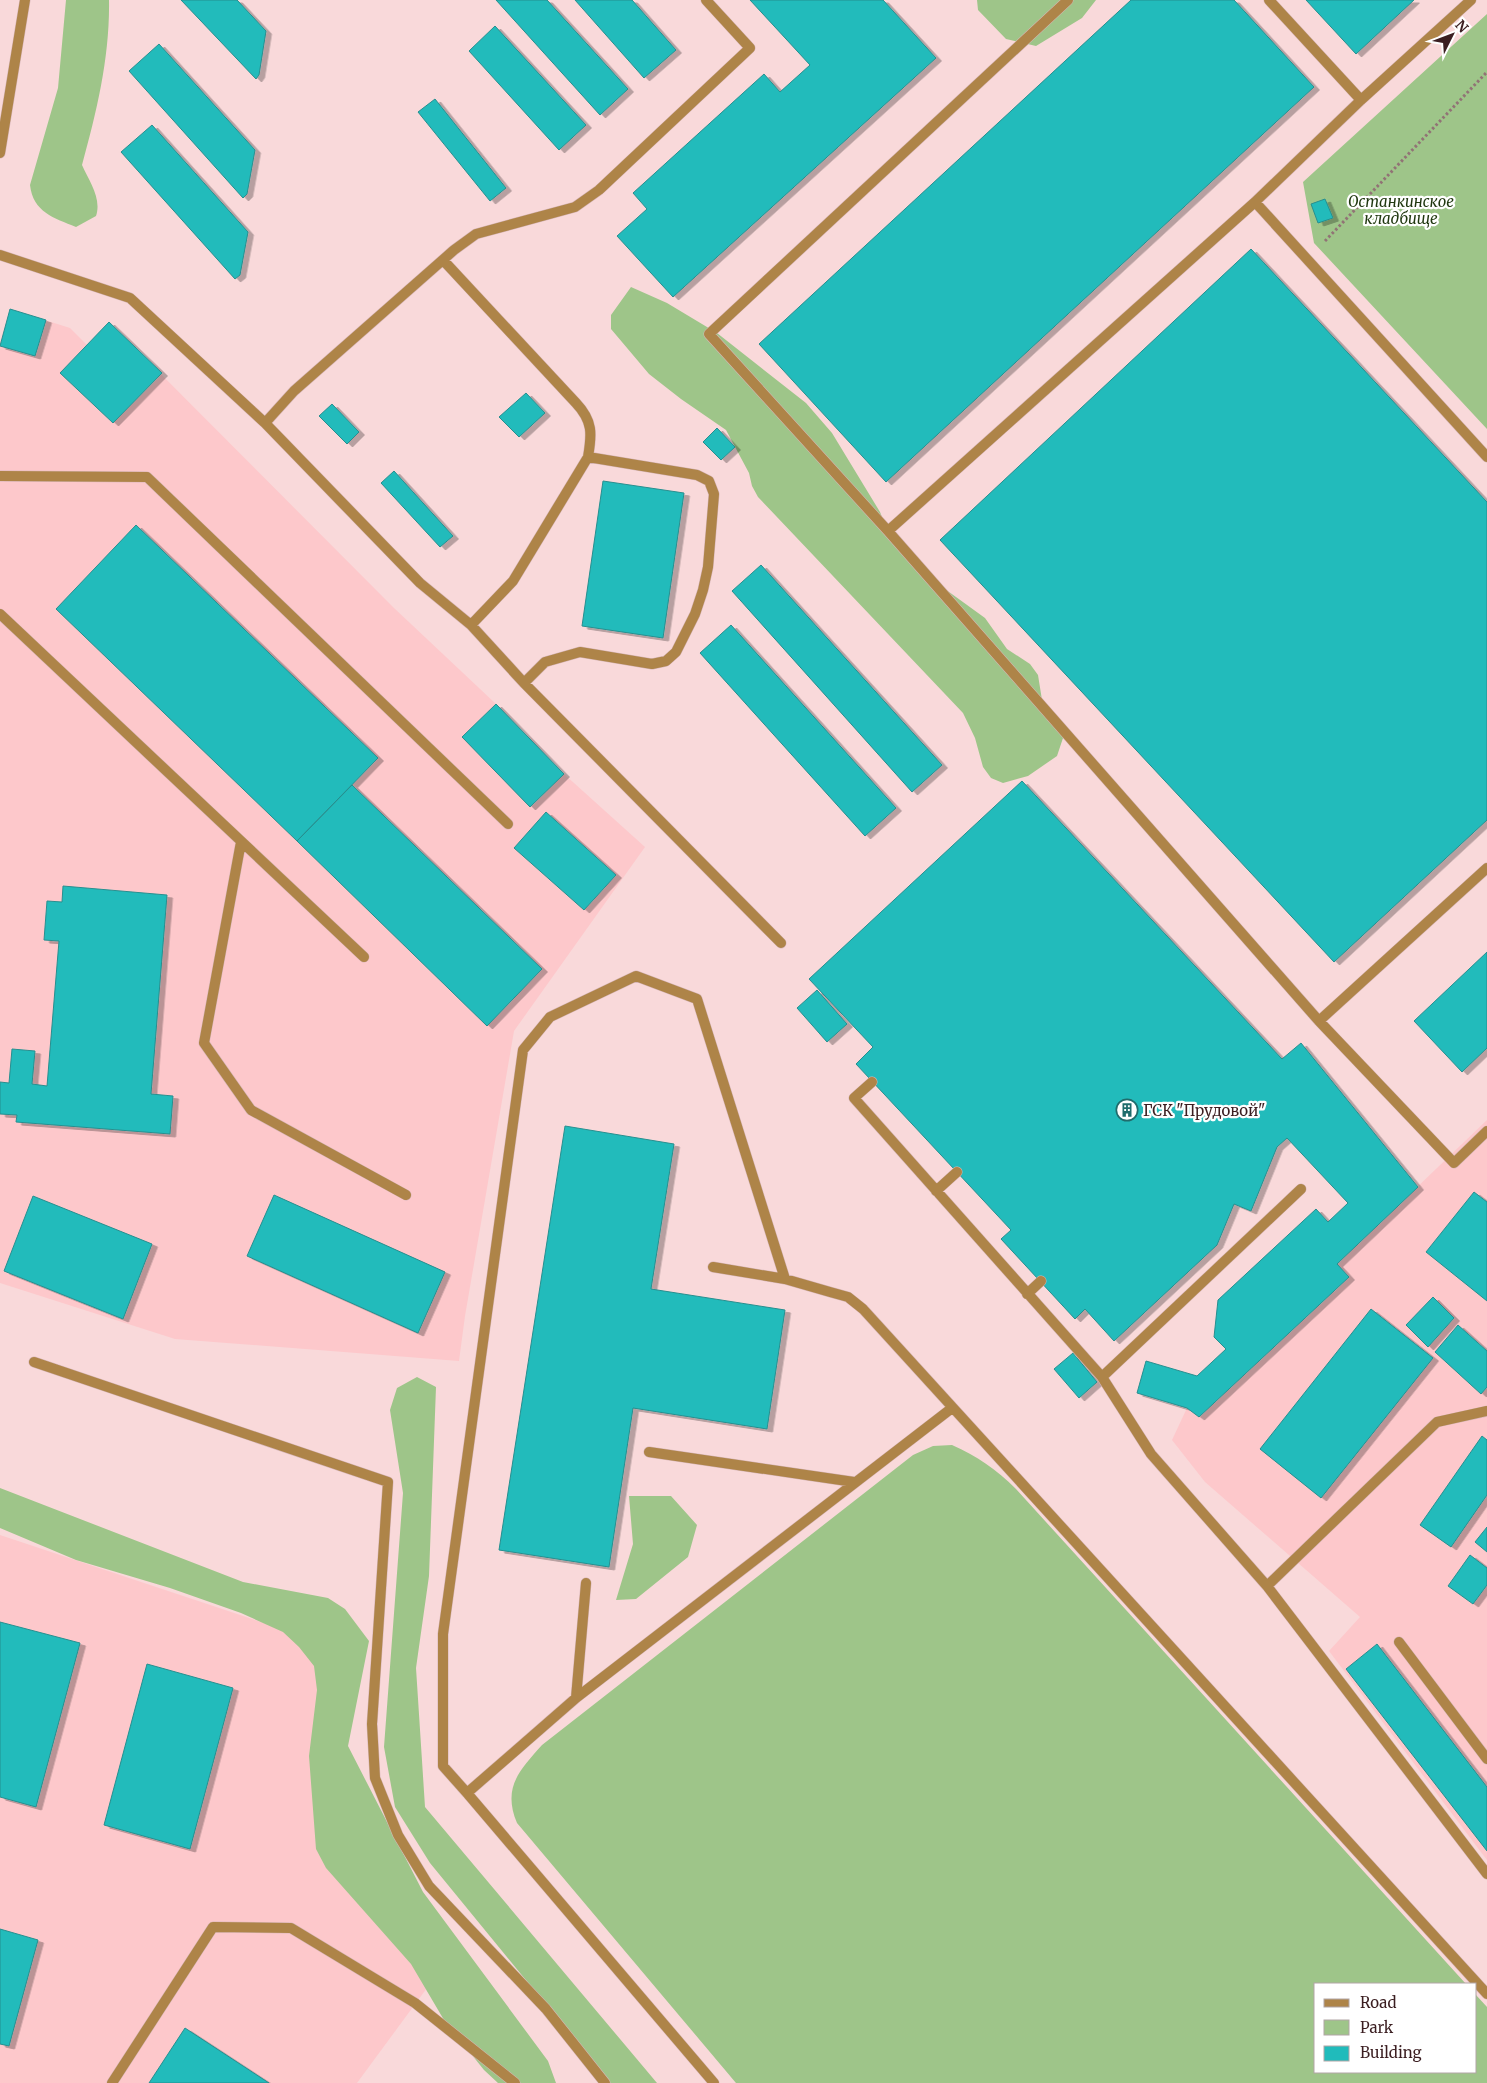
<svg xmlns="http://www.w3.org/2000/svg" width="1487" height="2083" font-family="Merriweather,serif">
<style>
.built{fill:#fdc8cb}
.green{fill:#9ec589}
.building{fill:#20bbbb;stroke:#288f8f;filter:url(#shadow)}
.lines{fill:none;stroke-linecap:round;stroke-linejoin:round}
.lane-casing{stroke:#d7b7b9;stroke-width:11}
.street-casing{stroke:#d7b7b9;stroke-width:11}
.path{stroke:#917375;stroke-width:3;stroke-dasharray:2.5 2.5;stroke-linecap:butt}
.lane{stroke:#ae8448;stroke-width:10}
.street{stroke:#ae8448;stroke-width:10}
.labels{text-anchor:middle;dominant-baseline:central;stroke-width:4.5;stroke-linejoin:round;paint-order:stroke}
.park-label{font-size:15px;font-style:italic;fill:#1f370f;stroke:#fff}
.poi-label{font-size:15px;fill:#3b1e21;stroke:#fff;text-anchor:start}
</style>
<defs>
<filter id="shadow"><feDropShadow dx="5.5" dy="3" stdDeviation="0" flood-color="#0004"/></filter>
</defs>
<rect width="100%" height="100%" fill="#f9d9da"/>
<!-- built -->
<path class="built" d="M 10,309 L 70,328 L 87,345 L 109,322 L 394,608 L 496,704 L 564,774 L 645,847 L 514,1031 L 465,1316 L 459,1361 L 175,1339 L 0,1283 L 0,342 Z
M 1487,1120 L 1487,1860 L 1329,1651 L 1360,1617 L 1205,1482 L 1172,1440 L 1187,1408 L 1199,1417 L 1349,1278 L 1337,1264 Z
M 0,1535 L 315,1640 L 328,1869 L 438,1973 L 357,2083 L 0,2083 Z"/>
<!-- green -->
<path class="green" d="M 66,0 L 109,0 C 110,56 97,111 82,165 C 89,181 102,198 96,216 L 76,227 C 54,218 33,212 30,185 L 58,88 Z
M 977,0 L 1096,0 L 1082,18 L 1036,46 L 1006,39 L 978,10 Z
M 1487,14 L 1487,429 L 1314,243 L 1303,182 Z
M 631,287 L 667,303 L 717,333 L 806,403 L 832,433 L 880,512 L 890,536 L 927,576 L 985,618 L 1007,649 L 1030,664 L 1038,675 L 1042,700 L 1065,732 L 1057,756 L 1028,776 L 1003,783 L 991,778 L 983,767 L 975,738 L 963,713 L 758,497 L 752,486 L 749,473 L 726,430 L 681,399 L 649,374 L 611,329 L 611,315 Z
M 417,1377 L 436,1387 L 429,1576 L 416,1668 L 425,1807 L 657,2083 L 610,2083 L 430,1863 L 395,1807 L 384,1747 L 403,1493 L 390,1410 L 397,1388 Z
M 952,1445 C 977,1456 996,1469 1016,1489 L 1466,1984 L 1316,1984 L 1316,2072 L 1476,2072 L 1476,1995 L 1487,2007 L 1487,2083 L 736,2083 L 517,1823 C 502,1787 520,1770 542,1745 L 913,1455 L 933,1446 Z
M 0,1488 L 243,1582 L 328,1598 L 345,1609 L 369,1641 L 348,1746 L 423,1892 L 548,2061 L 556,2083 L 498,2083 L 484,2070 L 444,2020 L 411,1964 L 326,1868 L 316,1849 L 309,1756 L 317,1690 L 314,1666 L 299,1647 L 283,1632 L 241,1613 L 170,1588 L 76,1560 L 0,1528 Z
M 629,1496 L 671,1496 L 697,1525 L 688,1557 L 636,1599 L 616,1600 L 633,1544 Z"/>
<!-- building -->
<path class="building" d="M 181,0 L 237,0 L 266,31 L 259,75 L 256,79 Z
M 496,0 L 547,0 L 628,89 L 600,115 Z
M 575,0 L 632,0 L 676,50 L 644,78 Z
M 750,0 L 883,0 L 936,58 L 673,297 L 617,236 L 647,209 L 633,193 L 764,74 L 780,92 L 810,65 Z
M 1131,0 L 1234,0 L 1314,87 L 886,482 L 759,344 Z
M 1306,0 L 1414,0 L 1356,54 Z
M 495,26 L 586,125 L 559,150 L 469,51 Z
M 159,44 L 255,150 L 247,194 L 243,198 L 129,71 Z
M 435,99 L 506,188 L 490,201 L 418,112 Z
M 152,125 L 248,232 L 240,275 L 235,279 L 121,152 Z
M 1325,199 L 1333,218 L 1318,223 L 1311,204 Z
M 1251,249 L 1487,502 L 1487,820 L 1334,962 L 940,540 Z
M 10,309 L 46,320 L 35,356 L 0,346 Z
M 109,322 L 162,373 L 113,423 L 60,373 Z
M 526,393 L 545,413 L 519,437 L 499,417 Z
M 332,404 L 359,432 L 347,444 L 319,416 Z
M 717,428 L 735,447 L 721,460 L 703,442 Z
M 394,471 L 453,536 L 440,547 L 381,483 Z
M 603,481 L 684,493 L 663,638 L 582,626 Z
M 136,525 L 378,758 L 297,841 L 56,609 Z
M 761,565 L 942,765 L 912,792 L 732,591 Z
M 731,625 L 896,808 L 865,836 L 700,653 Z
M 496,704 L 564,774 L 530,807 L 462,737 Z
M 1022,781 L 1282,1059 L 1301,1043 L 1418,1187 L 1337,1264 L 1349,1277 L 1199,1417 L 1187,1408 L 1137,1393 L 1146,1361 L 1197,1376 L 1226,1349 L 1214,1337 L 1218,1300 L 1316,1209 L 1328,1222 L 1348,1203 L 1287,1138 L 1277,1147 L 1251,1211 L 1234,1204 L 1217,1245 L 1114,1341 L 1085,1309 L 1075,1319 L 1001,1239 L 1011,1230 L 856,1064 L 873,1047 L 809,979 Z
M 352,785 L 542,969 L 487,1026 L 297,841 Z
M 546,812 L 616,875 L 584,910 L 514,848 Z
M 63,886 L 167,895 L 151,1094 L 173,1096 L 170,1134 L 16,1122 L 17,1115 L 0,1114 L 0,1082 L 9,1083 L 12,1049 L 35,1051 L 32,1084 L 47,1086 L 59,941 L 44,940 L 47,901 L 62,902 Z
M 1487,952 L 1487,1048 L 1462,1072 L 1414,1021 Z
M 817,990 L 847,1024 L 827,1042 L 797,1008 Z
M 565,1126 L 674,1144 L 651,1289 L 785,1310 L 767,1429 L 633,1408 L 609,1567 L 499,1550 Z
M 1474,1192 L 1487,1202 L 1487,1301 L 1426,1252 Z
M 274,1195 L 445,1272 L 418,1333 L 247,1256 Z
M 33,1196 L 152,1244 L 123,1319 L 4,1271 Z
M 1433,1297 L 1454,1318 L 1428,1347 L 1406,1325 Z
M 1371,1309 L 1433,1358 L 1321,1498 L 1260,1449 Z
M 1458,1325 L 1487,1351 L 1487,1387 L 1481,1394 L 1435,1352 Z
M 1073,1353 L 1097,1382 L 1079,1398 L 1054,1369 Z
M 1482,1436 L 1487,1440 L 1487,1495 L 1451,1547 L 1420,1525 Z
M 1487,1527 L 1487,1552 L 1475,1542 Z
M 1470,1555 L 1487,1568 L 1487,1585 L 1473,1604 L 1448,1586 Z
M 0,1622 L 80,1643 L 36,1807 L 0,1797 Z
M 1377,1644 L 1487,1787 L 1487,1851 L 1346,1669 Z
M 147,1664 L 233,1688 L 190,1849 L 104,1825 Z
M 0,1929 L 38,1940 L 9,2046 L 0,2044 Z
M 185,2028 L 269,2083 L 149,2083 Z"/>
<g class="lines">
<!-- lane casing -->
<g class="lane-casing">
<path id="lane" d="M 1068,0 L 709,334 L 888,531 L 1319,1021 L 1454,1163 L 1487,1131
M 1269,0 L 1361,100
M 1255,202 L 1487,457
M 0,255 L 130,298 L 265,423 L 420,583 L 471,625 L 524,683 L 781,943
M 443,260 L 576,403 C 593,421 592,434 588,457 L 513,581 L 471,625
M 265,423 L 294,391 L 454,250 L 476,234 L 575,207 L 599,190 L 750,48 L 706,0
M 0,476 L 147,477 L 508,824
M 888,531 L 1255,202 L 1361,100 L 1471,0
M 0,614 L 364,957
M 524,683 L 545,662 L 580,652 L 652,664 L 666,661 L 676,652 L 695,614 L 703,590 L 708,567 L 714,494 L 709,481 L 697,475 L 588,457
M 241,842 L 204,1043 L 251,1110 L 406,1195
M 1319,1021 L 1487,868
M 872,1082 L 854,1098 L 1102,1377 L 1151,1454 L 1267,1586 L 1487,1874
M 936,1191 L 957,1172
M 713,1267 L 785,1279 L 830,1292 L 848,1297 L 863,1309 L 1487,1994
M 1027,1294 L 1041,1281
M 34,1362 L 388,1482 L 372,1724 L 375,1778 L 398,1835 L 429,1886 L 546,2009 L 605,2083
M 1102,1377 L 1301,1189
M 649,1452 L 854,1482
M 1267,1586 L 1437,1422 L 1487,1411
M 1399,1642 L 1487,1759
M 576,1698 L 586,1583
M 467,1793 L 443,1766 L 443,1634 L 523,1050 L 550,1017 L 636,976 L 697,999 L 785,1279
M 112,2083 L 213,1927 L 291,1928 L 415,2003 L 515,2083
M 714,2083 L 467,1793 L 576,1698 L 952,1408"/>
</g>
<!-- street casing -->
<g class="street-casing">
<path id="street" d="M 0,153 L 25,0"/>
</g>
<!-- path -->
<path class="path" d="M 1325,241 L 1487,72"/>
<!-- lane -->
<use href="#lane" class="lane"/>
<!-- street -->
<use href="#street" class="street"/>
</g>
<!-- icons -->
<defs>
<g id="building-ring" transform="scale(1.125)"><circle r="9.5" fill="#fff" stroke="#206c6c" stroke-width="1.5"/><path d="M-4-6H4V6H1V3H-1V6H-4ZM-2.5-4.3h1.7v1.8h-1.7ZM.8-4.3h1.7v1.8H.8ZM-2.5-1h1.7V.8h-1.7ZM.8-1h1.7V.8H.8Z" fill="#206c6c"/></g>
</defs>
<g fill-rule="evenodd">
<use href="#building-ring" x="1127" y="1110"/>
</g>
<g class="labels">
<!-- park labels -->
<g class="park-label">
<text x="1401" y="201">Останкинское<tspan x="1401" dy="17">кладбище</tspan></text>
</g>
<!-- poi labels -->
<g class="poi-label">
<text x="1143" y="1110">ГСК "Прудовой"</text>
</g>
</g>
<!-- legend -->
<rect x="1314" y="1983" width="162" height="90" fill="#ffffff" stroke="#b1a5a6"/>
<rect x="1324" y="1999" width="25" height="8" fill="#ae8448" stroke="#b1a5a6"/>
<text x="1360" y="2008" font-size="15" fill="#3b1e21">Road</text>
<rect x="1324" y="2020" width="25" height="15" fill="#9ec589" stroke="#b1a5a6"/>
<text x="1360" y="2033" font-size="15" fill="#3b1e21">Park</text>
<rect x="1324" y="2046" width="25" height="15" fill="#20bbbb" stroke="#b1a5a6"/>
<text x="1360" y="2058" font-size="15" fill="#3b1e21">Building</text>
<!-- north arrow -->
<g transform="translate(1452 35) rotate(48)" stroke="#ffffff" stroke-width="4" paint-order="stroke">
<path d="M0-4L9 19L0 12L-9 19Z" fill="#3b1e21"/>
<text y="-8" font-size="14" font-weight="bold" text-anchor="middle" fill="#3b1e21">N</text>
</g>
</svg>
